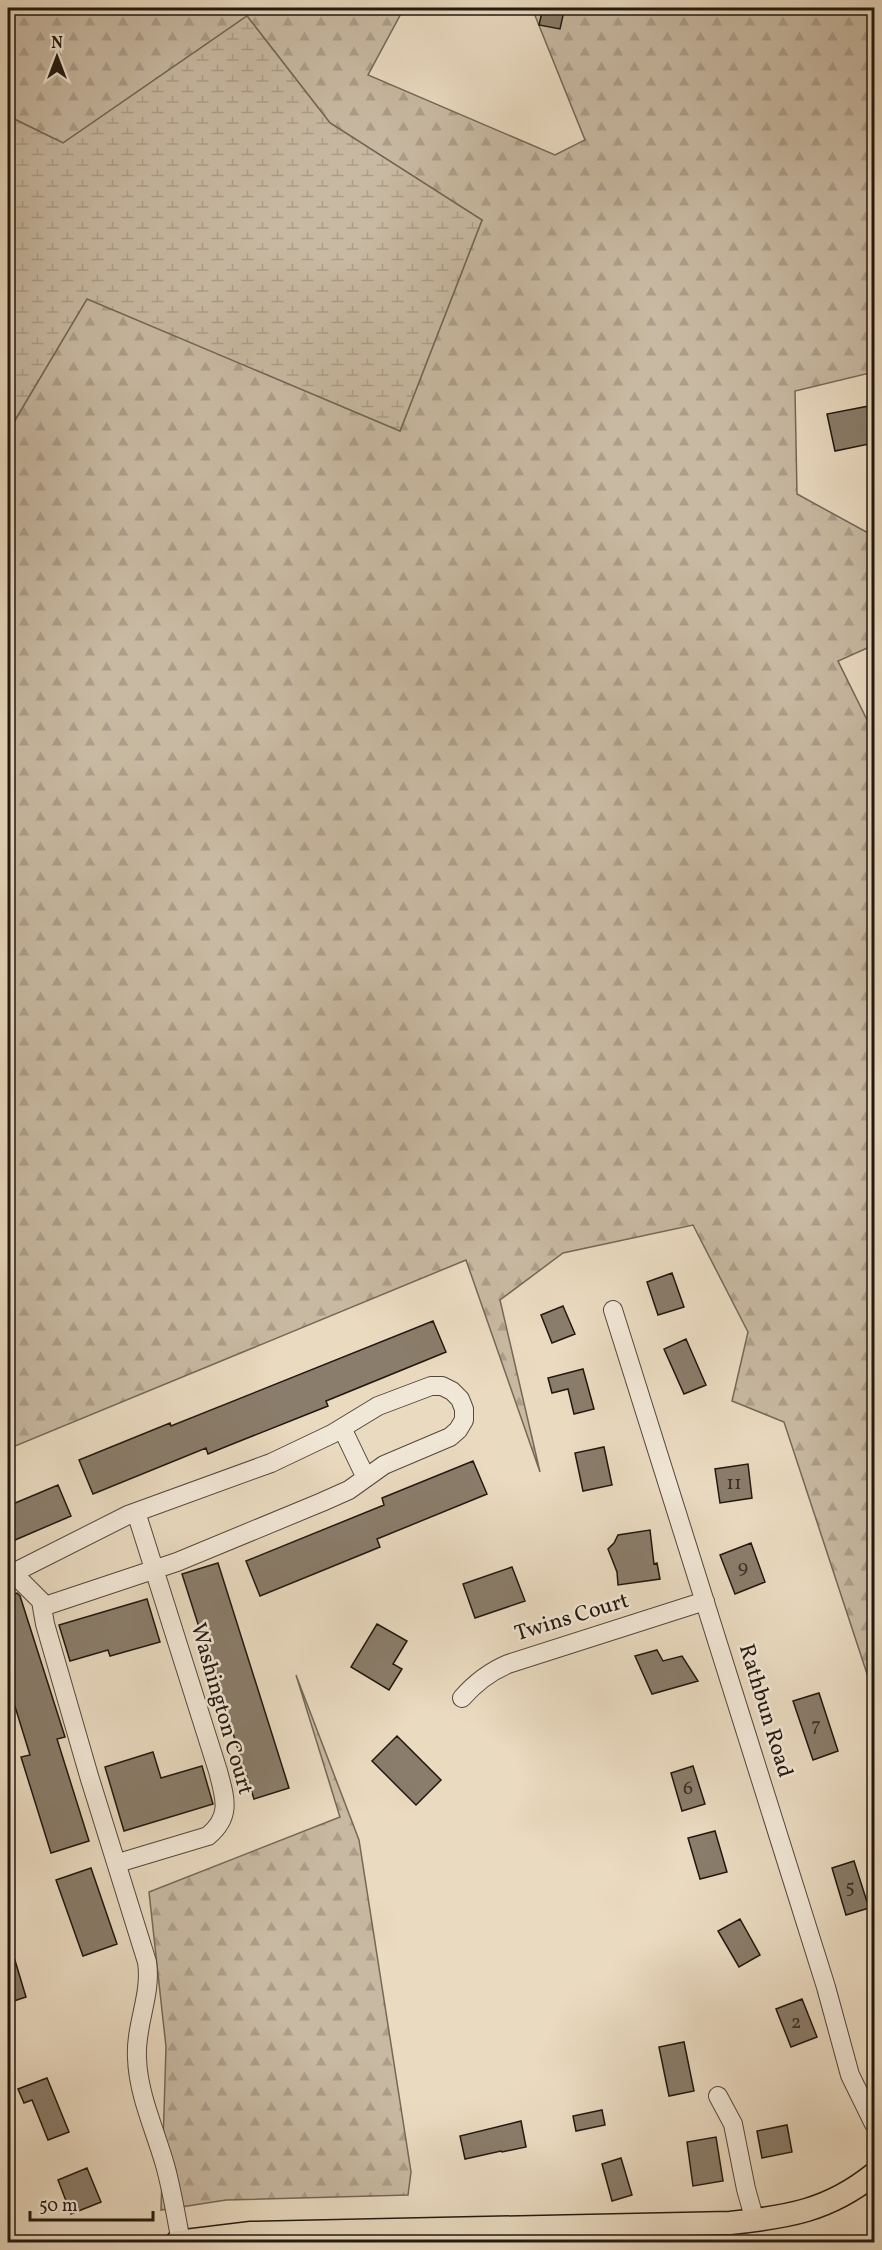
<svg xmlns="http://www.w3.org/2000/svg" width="882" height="2250" font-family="Vollkorn,serif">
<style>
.forest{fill:url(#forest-firs);stroke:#746858;stroke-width:1.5}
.wetland{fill:url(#wetland-marsh);stroke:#746858;stroke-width:1.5}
.building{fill:#8a7d6b;stroke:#21180f;stroke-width:1.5}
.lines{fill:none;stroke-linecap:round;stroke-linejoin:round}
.minor-casing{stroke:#53483b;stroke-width:20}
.major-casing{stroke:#21180f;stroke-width:25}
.minor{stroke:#f1e7d6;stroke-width:18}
.major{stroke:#eadac0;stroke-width:22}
.labels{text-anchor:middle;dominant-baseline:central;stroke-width:5;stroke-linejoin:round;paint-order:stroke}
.number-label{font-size:20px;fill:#3b3126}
.street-label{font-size:22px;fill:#21180f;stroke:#f1e7d6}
</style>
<defs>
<pattern id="forest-firs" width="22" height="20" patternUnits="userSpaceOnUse" patternTransform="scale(1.5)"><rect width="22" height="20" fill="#c8b9a2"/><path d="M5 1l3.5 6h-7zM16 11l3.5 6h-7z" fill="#ac9e8a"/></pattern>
<pattern id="wetland-marsh" width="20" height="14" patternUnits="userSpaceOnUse" patternTransform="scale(1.5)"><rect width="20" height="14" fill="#c8b9a2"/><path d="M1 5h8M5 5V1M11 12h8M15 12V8" fill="none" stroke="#ac9e8a"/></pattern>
</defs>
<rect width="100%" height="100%" fill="#eadac0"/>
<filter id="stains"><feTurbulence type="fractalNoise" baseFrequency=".00333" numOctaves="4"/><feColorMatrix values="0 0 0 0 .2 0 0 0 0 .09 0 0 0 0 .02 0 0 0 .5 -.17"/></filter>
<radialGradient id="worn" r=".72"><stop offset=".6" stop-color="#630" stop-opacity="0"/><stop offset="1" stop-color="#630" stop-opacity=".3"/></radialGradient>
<!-- forest -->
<path class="forest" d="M 8,8 L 404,8 L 368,75 L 555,155 L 585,140 L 532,8 L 874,8 L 874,372 L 795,391 L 797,494 L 870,534 L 874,530 L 874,645 L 838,661 L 874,734 L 874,1695 L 784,1422 L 732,1401 L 748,1332 L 693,1225 L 563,1253 L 500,1300 L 540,1472 L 466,1260 L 8,1449 L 8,432 L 87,298 L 400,431 L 482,220 L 330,123 L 247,16 L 63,143 L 8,116 Z
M 296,1675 L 359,1840 L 411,2172 L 408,2195 L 226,2200 L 161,2210 L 166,2047 L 149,1892 L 340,1817 Z"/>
<!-- wetland -->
<path class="wetland" d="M 247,16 L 330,123 L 482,220 L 400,431 L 87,299 L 8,432 L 8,116 L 63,143 Z"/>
<!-- building -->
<path class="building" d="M 543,8 L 564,11 L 560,29 L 539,25 Z
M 874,405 L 874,443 L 835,451 L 827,414 Z
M 672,1273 L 684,1307 L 658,1315 L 647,1282 Z
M 563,1306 L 575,1334 L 552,1343 L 541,1315 Z
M 433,1321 L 446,1352 L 326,1401 L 328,1406 L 225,1447 L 208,1454 L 206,1448 L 93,1494 L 79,1460 L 170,1423 L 171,1426 Z
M 686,1339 L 706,1385 L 684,1394 L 664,1349 Z
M 583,1369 L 594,1409 L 574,1414 L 568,1389 L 552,1393 L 548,1378 Z
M 604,1447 L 612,1485 L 583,1491 L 575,1453 Z
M 473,1461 L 487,1494 L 377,1539 L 380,1547 L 260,1596 L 246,1561 L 384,1505 L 382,1498 Z
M 748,1464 L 752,1498 L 720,1503 L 715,1469 Z
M 58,1485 L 71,1516 L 8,1543 L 8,1506 Z
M 650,1530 L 654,1564 L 657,1563 L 660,1579 L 618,1585 L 617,1572 L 608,1549 L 614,1543 L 618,1535 Z
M 751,1543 L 765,1582 L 735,1594 L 720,1555 Z
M 218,1563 L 289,1788 L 254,1799 L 182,1574 Z
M 512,1567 L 525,1601 L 475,1618 L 463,1584 Z
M 17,1593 L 20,1596 L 65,1737 L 57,1739 L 89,1841 L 51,1853 L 21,1757 L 30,1755 L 8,1684 L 8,1596 Z
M 147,1599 L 160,1642 L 110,1656 L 108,1650 L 70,1661 L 59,1625 Z
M 377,1624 L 407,1641 L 393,1664 L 402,1669 L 389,1690 L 351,1667 Z
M 657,1650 L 663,1661 L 682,1656 L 698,1681 L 652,1694 L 635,1656 Z
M 819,1693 L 838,1751 L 813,1760 L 793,1701 Z
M 397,1736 L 441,1780 L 416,1805 L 372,1761 Z
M 153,1752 L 161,1778 L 202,1766 L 213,1804 L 124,1831 L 105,1767 Z
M 693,1766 L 705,1804 L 682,1811 L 671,1773 Z
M 715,1831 L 727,1872 L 700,1879 L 688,1838 Z
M 854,1861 L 869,1908 L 846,1915 L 832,1868 Z
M 91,1868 L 117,1944 L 83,1956 L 56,1880 Z
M 740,1919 L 760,1955 L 739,1967 L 718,1931 Z
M 8,1947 L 11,1947 L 26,1997 L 8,2003 Z
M 802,1999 L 817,2037 L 791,2047 L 776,2009 Z
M 684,2042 L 694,2091 L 669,2096 L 659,2047 Z
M 47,2078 L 69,2132 L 48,2140 L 32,2100 L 24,2103 L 18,2089 Z
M 602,2110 L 605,2125 L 576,2131 L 573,2116 Z
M 521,2121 L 526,2147 L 502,2152 L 501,2151 L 465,2159 L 460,2136 Z
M 787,2125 L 792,2152 L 762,2158 L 757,2131 Z
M 716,2137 L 723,2181 L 693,2186 L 687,2142 Z
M 621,2158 L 632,2195 L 612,2201 L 602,2164 Z
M 87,2168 L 101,2202 L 71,2214 L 58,2180 Z"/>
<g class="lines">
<!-- minor casing -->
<g class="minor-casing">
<path id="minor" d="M 613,1310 L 826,1987 L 850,2075 L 874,2124
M 342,1428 L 366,1478
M 13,1573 L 128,1515 L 271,1463 L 332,1434 L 378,1406 L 431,1386 L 442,1386 L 452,1391 L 460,1399 L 464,1409 L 464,1420 L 458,1430 L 450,1437 L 384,1465 L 349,1490 L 322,1502 L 177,1562 L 42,1607
M 8,1575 L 13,1573 L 41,1601 L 45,1624 L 89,1776 L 147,1962 C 152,1995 135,2025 137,2058 C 138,2094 155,2130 165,2165 C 172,2190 176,2216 181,2242
M 462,1698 C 476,1682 489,1672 508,1664 L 705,1601
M 118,1863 L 208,1836 C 232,1816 225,1798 218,1771 L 136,1512
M 718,2096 L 733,2124 L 746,2189 L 755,2221"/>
</g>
<!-- major casing -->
<g class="major-casing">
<path id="major" d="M 177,2242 L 251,2233 L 730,2223 C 787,2217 828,2211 874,2174"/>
</g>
<!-- minor -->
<use href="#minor" class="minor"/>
<!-- major -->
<use href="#major" class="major"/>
</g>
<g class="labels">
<!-- number labels -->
<g class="number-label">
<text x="734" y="1484">11</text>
<text x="743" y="1568">9</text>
<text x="816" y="1726">7</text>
<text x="688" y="1789">6</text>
<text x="850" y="1888">5</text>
<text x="796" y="2023">2</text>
</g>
<!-- street labels -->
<g class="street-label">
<text transform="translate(572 1618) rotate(-17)">Twins Court</text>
<text transform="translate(221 1709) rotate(74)">Washington Court</text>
<text transform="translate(765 1711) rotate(73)">Rathbun Road</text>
</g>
</g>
<!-- margin -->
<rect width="882" height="2250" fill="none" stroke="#eadac0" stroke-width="30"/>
<rect x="9" y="9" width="864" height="2232" fill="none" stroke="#21180f" stroke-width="3"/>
<rect x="15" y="15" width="852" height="2220" fill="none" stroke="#21180f" stroke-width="1.5"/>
<!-- north arrow -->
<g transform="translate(57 57)" stroke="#f1e7d6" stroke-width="4.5" paint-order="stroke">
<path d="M0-4.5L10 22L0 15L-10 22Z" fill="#21180f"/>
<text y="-9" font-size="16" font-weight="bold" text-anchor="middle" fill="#21180f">N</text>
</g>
<!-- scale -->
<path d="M30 2211v9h123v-9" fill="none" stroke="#21180f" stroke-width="3"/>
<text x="39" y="2211" font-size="18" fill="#21180f" stroke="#f1e7d6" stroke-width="4.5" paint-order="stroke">50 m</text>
<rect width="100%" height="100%" filter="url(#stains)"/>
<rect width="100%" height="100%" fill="url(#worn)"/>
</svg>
